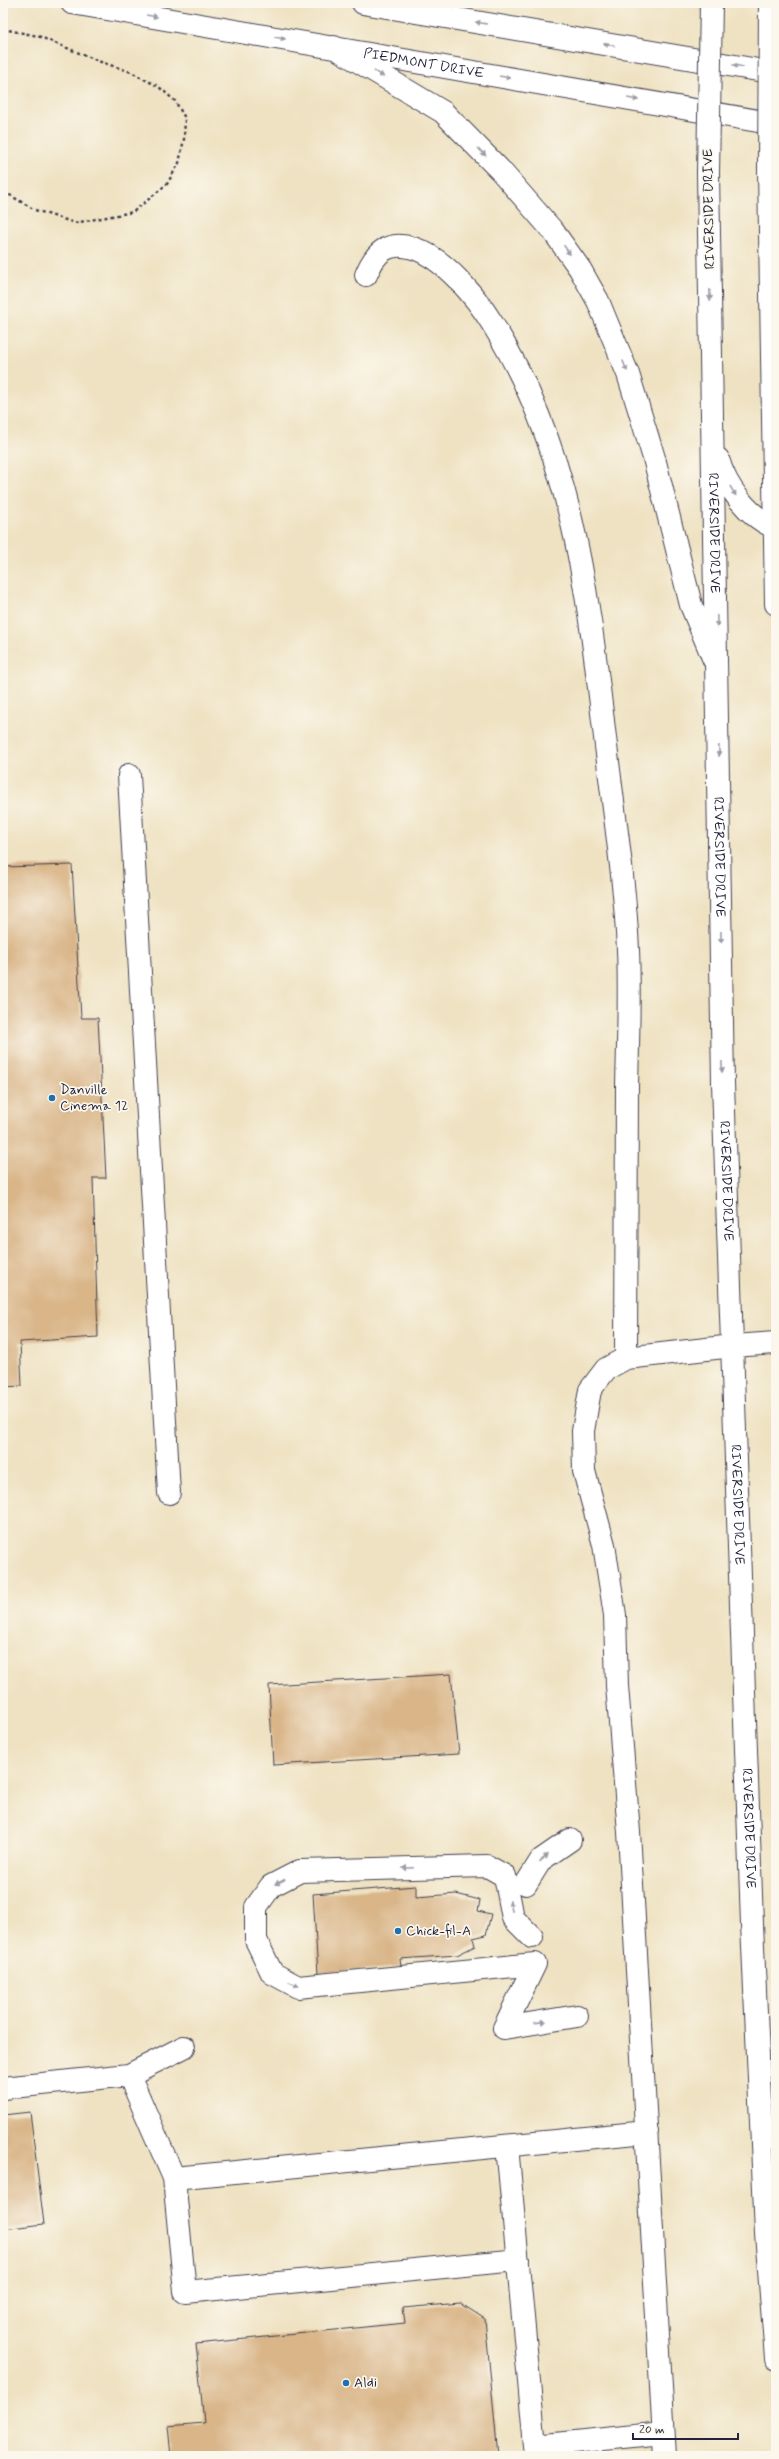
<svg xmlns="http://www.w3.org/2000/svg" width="779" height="2459" font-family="Mynerve,sans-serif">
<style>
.building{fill:#d9b588}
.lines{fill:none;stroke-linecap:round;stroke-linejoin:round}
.minor-casing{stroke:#413f4f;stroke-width:24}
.major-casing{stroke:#413f4f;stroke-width:24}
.path{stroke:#413f4f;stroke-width:2.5;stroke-dasharray:3 3;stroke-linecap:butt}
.minor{stroke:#fff;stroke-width:22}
.major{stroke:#fff;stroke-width:22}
.major-bridge-casing{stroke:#413f4f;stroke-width:24;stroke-linecap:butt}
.major-bridge{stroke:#fff;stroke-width:22}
.oneway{fill:#9c9ca7}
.poi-dot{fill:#1f6fb2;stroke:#fbf7ec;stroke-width:1.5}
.labels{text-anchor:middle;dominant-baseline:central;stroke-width:3.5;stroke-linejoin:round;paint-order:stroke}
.street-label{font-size:14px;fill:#22223b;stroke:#fbf7ec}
.poi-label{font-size:14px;fill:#22223b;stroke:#fbf7ec;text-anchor:start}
</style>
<rect width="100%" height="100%" fill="#fbf7ec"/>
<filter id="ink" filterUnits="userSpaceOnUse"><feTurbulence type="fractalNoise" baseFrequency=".025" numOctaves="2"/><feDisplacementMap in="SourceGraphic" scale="8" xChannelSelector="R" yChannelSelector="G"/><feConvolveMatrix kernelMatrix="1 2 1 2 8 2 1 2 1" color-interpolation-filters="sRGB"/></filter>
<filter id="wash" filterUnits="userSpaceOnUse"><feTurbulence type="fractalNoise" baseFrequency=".012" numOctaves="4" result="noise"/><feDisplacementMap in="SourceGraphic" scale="16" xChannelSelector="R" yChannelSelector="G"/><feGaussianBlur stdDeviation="0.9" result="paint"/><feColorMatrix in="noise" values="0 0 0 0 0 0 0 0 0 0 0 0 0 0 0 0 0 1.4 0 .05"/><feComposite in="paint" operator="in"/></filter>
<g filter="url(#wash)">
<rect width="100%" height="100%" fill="#efe2c2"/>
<g id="blocks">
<!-- building -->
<path class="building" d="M 72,865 L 81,1018 L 98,1018 L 106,1178 L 93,1178 L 98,1337 L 20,1342 L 22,1386 L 3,1387 L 3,867 Z
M 451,1674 L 459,1754 L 273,1765 L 269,1685 Z
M 416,1886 L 416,1897 L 456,1894 L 480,1900 L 478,1911 L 491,1914 L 486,1935 L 473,1938 L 475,1946 L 457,1955 L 400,1959 L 401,1967 L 318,1974 L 313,1894 Z
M 30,2112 L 44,2224 L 3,2229 L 3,2115 Z
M 460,2303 L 485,2319 L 498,2456 L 171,2456 L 168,2426 L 204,2423 L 196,2344 L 405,2323 L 403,2308 Z"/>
</g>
</g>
<g filter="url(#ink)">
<use href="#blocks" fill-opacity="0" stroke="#413f4f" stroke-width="1"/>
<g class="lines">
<!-- minor casing -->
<g class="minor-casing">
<path id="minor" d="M 366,275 C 375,253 387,240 413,248 C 443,257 476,297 492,323 C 576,459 588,599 607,754 C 615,819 625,885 628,950 C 630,995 628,1041 627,1086 C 627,1177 626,1267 626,1358 L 606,1369 L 590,1390 L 583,1431 L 584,1471 L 604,1545 L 615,1615 L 617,1686 L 629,1832 L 665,2456
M 129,775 L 169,1493
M 626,1358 L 733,1346 L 776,1343
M 526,1884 L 541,1860 L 570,1840
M 532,1937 L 513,1918 L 505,1876 L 487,1866 L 300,1871 L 271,1886 L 256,1907 L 256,1940 L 272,1973 L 298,1987 L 535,1964
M 504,2028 L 577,2016
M 504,2028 L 535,1964
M 129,2075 L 174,2178 L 185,2292 L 518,2260
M 3,2088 L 129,2075 L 184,2047
M 507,2146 L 535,2446 L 663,2433
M 174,2178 L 647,2132"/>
</g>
<!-- major casing -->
<g class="major-casing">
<g id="major">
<path id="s1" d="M 72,3 L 776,124"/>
<path d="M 363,3 L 776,73"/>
<path d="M 334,47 L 443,112 L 500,170 L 553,231 L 580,269 L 598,301 L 628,374 L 654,458 L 691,605 L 714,660"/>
<path d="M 769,169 L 776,604"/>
<path id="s2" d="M 708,173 L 723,1083 L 752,1924 L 766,2233 L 776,2358"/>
<path d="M 718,459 C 726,487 748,517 776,528"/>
</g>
</g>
<!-- path -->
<path class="path" d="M 3,29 L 38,36 L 101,62 L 131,72 L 159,87 L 175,101 L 185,118 L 184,139 L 179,163 L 167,184 L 133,212 L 75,223 L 35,210 L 3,191"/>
<!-- minor -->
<use href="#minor" class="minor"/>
<!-- major -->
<use href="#major" class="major"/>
<!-- major-bridge casing -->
<g class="major-bridge-casing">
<path id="major-bridge" d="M 769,169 L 770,3
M 708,173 L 711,3"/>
</g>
<!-- major-bridge -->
<use href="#major-bridge" class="major-bridge"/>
</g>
<!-- one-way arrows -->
<defs><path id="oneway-solid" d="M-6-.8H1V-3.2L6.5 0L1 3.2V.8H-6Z"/></defs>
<g class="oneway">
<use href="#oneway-solid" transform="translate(152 16) rotate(10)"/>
<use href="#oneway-solid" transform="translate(481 23) rotate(-170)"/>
<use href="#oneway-solid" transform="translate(280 38) rotate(10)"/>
<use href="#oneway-solid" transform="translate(609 45) rotate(-170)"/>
<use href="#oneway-solid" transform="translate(738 66) rotate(-170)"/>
<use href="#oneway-solid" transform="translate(379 74) rotate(31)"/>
<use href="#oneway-solid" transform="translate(505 77) rotate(10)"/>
<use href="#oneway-solid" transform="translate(633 99) rotate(10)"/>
<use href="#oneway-solid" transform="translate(482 152) rotate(45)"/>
<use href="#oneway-solid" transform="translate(567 250) rotate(55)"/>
<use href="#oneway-solid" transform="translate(710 295) rotate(89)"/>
<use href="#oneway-solid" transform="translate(625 366) rotate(68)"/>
<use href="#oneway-solid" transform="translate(733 491) rotate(58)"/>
<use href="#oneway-solid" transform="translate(717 621) rotate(89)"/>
<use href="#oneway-solid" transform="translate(719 751) rotate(89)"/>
<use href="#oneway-solid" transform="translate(721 937) rotate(89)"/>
<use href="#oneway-solid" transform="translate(722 1067) rotate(89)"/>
<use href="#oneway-solid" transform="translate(544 1858) rotate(-40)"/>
<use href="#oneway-solid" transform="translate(408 1868) rotate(178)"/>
<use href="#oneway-solid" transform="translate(280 1882) rotate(153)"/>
<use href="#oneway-solid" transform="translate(511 1906) rotate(-102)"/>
<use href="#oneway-solid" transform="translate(294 1984) rotate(22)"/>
<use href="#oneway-solid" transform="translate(540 2022) rotate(-9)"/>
</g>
</g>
<!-- markers -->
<g class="poi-dot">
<circle cx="52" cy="1098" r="4"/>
<circle cx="398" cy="1931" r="4"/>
<circle cx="346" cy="2383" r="4"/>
</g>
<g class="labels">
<!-- street labels -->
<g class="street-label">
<text stroke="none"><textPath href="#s1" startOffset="357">PIEDMONT DRIVE</textPath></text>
<text transform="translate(709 209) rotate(-91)">RIVERSIDE DRIVE</text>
<text stroke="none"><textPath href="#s2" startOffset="360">RIVERSIDE DRIVE</textPath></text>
<text stroke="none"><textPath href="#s2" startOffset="684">RIVERSIDE DRIVE</textPath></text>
<text stroke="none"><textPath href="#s2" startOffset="1008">RIVERSIDE DRIVE</textPath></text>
<text stroke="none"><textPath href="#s2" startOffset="1332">RIVERSIDE DRIVE</textPath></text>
<text stroke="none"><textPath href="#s2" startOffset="1656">RIVERSIDE DRIVE</textPath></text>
</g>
<!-- poi labels -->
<g class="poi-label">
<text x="60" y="1090">Danville<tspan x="60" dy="16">Cinema 12</tspan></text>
<text x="406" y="1931">Chick-fil-A</text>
<text x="354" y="2383">Aldi</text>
</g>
</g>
<!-- margin -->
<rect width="779" height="2459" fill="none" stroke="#fbf7ec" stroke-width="16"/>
<!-- scale -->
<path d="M633 2433v6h105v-6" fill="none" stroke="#22223b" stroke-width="2"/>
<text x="639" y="2433" font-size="12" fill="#22223b" stroke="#fbf7ec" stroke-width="3" paint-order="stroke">20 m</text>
</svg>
